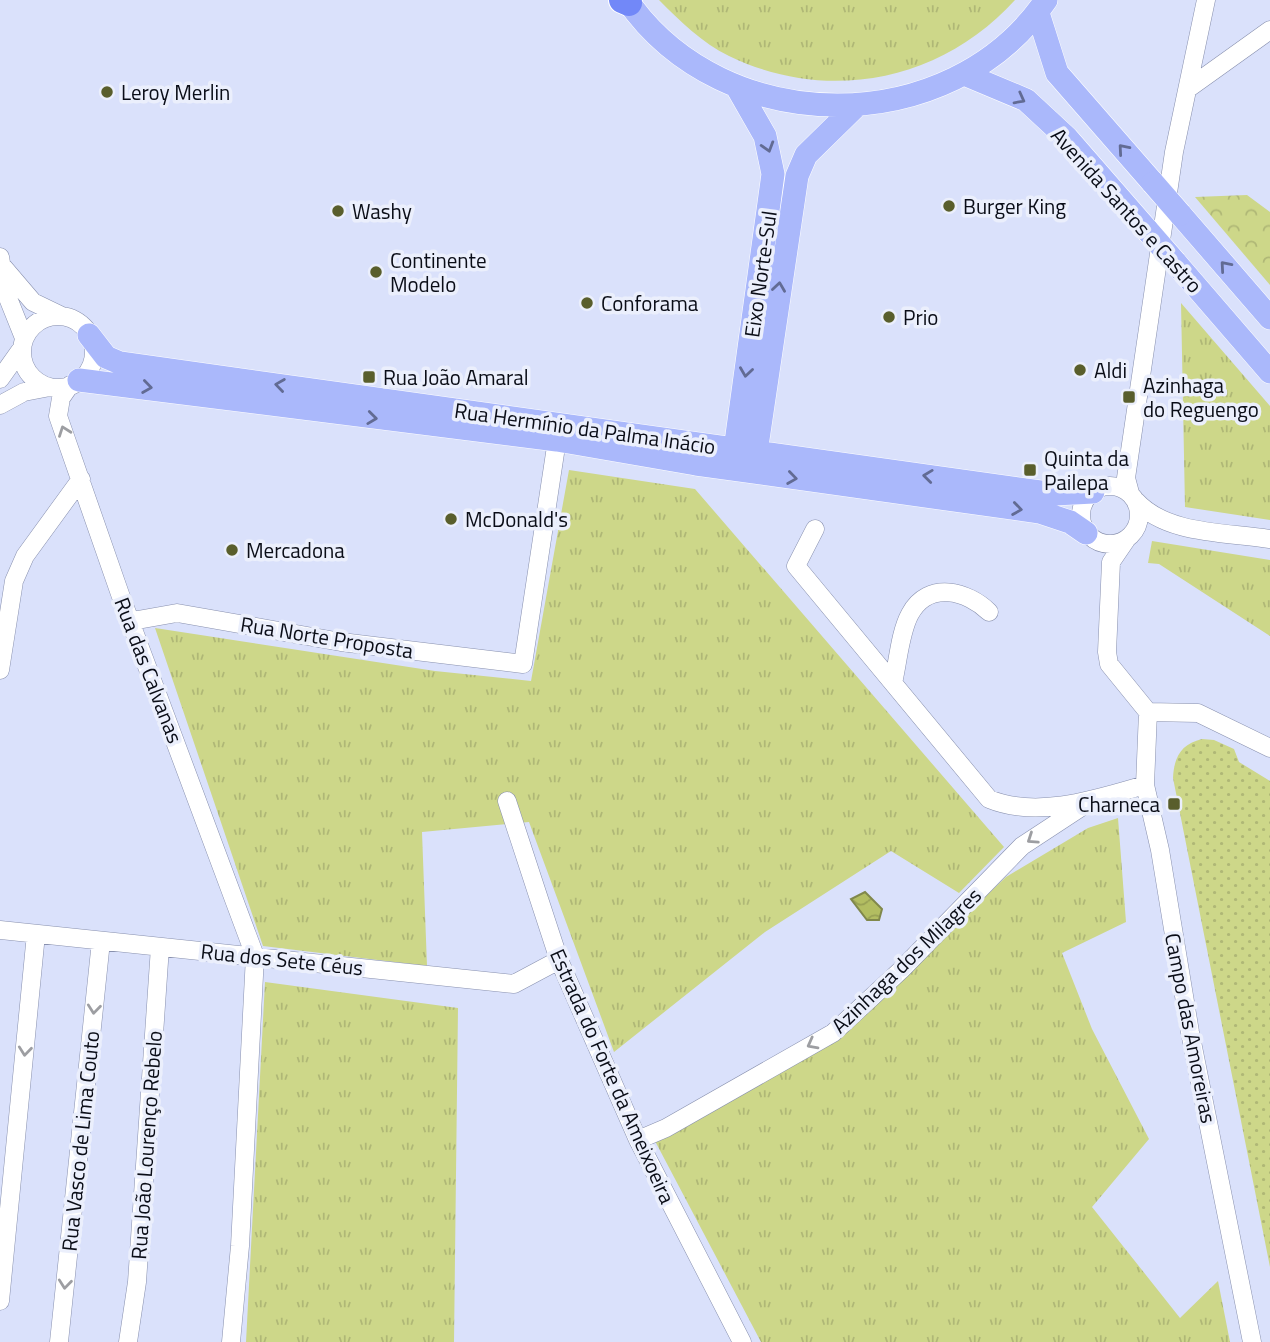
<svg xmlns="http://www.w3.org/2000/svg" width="1270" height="1342" font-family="'Titillium Web',sans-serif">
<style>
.grass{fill:url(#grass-tufts)}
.forest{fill:url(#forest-crowns)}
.park{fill:url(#park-dots)}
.water{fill:url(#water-waves);stroke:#80884b;stroke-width:2}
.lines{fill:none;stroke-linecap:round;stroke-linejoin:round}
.minor-casing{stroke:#8890ae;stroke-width:19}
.major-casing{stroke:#fff;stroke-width:24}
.highway-casing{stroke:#fff;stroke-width:28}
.minor{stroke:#fff;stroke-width:18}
.major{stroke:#aab8fb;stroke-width:23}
.highway{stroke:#7288f8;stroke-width:26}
.major-bridge-casing{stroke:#fff;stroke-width:24;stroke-linecap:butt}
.major-bridge{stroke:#aab8fb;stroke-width:23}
.oneway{stroke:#626b94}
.oneway2{stroke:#9d9ea2}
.poi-dot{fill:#595e2c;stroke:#ebeffc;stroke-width:2.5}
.labels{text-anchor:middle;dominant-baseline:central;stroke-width:7;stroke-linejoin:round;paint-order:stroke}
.poi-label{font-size:21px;fill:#0a0d17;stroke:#ebeffc;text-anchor:start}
.street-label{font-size:21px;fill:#0a0d17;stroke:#ebeffc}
</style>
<defs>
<pattern id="grass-tufts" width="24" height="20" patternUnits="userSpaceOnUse" patternTransform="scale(1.75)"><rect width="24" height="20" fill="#cdd789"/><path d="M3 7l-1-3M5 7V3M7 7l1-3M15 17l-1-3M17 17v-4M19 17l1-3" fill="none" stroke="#afb776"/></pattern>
<pattern id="forest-crowns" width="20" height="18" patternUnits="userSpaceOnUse" patternTransform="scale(1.75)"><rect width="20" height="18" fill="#cdd789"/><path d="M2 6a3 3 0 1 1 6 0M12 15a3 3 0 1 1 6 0" fill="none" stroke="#afb776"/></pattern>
<pattern id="park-dots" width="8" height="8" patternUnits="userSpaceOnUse" patternTransform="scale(1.75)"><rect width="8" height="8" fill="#cdd789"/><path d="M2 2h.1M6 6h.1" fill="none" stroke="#afb776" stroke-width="1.8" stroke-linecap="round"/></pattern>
<pattern id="water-waves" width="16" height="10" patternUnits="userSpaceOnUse" patternTransform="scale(1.75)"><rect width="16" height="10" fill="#b2bd61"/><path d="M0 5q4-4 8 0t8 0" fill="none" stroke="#98a154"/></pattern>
</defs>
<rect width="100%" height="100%" fill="#dae1fb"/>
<!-- grass -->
<path class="grass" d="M 659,0 L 1015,0 C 942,81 828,104 729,56 C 702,43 680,21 659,0 Z
M 1181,303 L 1270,406 L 1270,520 L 1185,507 Z
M 569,470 L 695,489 L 1004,847 L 959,893 L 891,851 L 765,932 L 614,1052 L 529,822 L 422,832 L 427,966 L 263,946 L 155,628 L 435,671 L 531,681 Z
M 1152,541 L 1270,560 L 1270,636 L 1159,564 L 1148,563 Z
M 1118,818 L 1126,922 L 1062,953 L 1092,1029 L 1149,1139 L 1092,1207 L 1180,1318 L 1218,1281 L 1230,1342 L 761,1342 L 655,1141 L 836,1037 L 1006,877 L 1088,828 Z
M 265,982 L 458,1008 L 454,1342 L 246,1342 Z"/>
<!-- forest -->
<path class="forest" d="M 1247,195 L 1270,212 L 1270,285 L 1195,197 Z"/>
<!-- park -->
<path class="park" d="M 1202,739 L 1214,740 L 1234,749 L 1239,762 L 1270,781 L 1270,1267 L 1173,778 C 1174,757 1181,744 1202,739 Z"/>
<!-- water -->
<path class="water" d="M 865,892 L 882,909 L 879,920 L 867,920 L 851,899 Z"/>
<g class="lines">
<!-- minor casing -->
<g class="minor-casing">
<path id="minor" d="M 1189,88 L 1270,30
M 0,257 L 6,293 L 24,338
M 4,268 L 33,302 L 62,316
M22 352a36 36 0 1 1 72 0a36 36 0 1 1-72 0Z
M 0,379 L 22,348
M 70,385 L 61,398 L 58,416 L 120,594 L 255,956 L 240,1246 L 231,1342
M 0,405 L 24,392 L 50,387
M1081 515a29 29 0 1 1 58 0a29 29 0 1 1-58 0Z
M 1130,493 L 1126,478 L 1174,152 L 1206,0
M 1136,501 C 1167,535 1227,532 1270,539
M 815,529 L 796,566 L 989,799 C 1037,819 1097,799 1145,785
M 1126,540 L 1111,562 L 1107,652 L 1109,664 L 1148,712 L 1145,785 L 1160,850 L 1190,1032 L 1252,1342
M 132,621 L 177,613 L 341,642 L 523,664 L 557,440
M 0,670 L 14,581 L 25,556 L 81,479
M 893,683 C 898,662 900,632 910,614 C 928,580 968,591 989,612
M 1148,712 L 1198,713 L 1270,748
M 507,801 L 559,960 L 638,1140 L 742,1342
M 0,930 L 514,984 L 559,960
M 638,1140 L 666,1128 L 833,1033 L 901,970 L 1022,846 L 1089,802
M 0,1301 L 36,934
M 59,1342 L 101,941
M 128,1342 L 137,1282 L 160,947"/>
</g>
<!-- major casing -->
<g class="major-casing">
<path id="major" d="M 627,0 C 724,140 951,140 1046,0
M 1038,13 L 1057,73 L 1153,183
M 964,74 L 1026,100 L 1067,138 L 1148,231
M 1180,214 L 1270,318
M 1175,262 L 1270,372
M 89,335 L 106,357 L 120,363 L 1055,494 L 1093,492
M 79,380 L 557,440 L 696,464 L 1040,512 L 1070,522 L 1086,533
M 733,464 L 773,174 L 765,136 L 737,87
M 754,466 L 797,176 L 806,155 L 855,107"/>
</g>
<!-- highway casing -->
<g class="highway-casing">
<path id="highway" d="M 622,0 L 629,3"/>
</g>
<!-- minor -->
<use href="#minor" class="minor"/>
<!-- major -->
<use href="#major" class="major"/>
<!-- highway -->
<use href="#highway" class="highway"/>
<!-- major-bridge casing -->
<g class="major-bridge-casing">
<path id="major-bridge" d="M 1153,183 L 1180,214
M 1148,231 L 1175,262"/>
</g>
<!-- major-bridge -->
<use href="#major-bridge" class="major-bridge"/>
</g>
<!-- one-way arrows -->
<defs><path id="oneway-chevron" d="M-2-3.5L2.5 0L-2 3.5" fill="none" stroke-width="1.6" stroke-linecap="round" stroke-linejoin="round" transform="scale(1.75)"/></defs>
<g class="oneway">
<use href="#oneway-chevron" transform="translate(1020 99) rotate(28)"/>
<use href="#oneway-chevron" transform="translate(768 147) rotate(73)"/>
<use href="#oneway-chevron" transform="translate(1123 149) rotate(-131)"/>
<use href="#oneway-chevron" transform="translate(1225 266) rotate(-131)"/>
<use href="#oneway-chevron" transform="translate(779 287) rotate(-82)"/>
<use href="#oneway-chevron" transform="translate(746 372) rotate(98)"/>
<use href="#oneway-chevron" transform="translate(280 385) rotate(-172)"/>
<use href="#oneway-chevron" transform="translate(147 387) rotate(8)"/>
<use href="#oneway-chevron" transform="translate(372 418) rotate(7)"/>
<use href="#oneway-chevron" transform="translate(928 476) rotate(-173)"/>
<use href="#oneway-chevron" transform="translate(792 478) rotate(8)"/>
<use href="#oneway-chevron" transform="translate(1017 509) rotate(8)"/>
</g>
<g class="oneway2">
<use href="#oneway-chevron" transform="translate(64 431) rotate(-110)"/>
<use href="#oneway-chevron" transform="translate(1032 839) rotate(146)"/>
<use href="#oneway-chevron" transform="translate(94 1009) rotate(96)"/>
<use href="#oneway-chevron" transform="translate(812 1044) rotate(152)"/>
<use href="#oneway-chevron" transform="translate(25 1051) rotate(96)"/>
<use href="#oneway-chevron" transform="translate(65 1284) rotate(96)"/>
</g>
<!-- markers -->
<g class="poi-dot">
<circle cx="107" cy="92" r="7"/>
<circle cx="949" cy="206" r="7"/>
<circle cx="338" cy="211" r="7"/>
<circle cx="376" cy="272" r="7"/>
<circle cx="587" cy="303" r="7"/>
<circle cx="889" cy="317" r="7"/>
<circle cx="1080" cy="370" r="7"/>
<rect x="362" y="370" width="14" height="14" rx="3.5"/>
<rect x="1122" y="390" width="14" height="14" rx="3.5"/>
<rect x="1023" y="463" width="14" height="14" rx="3.5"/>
<circle cx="451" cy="519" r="7"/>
<circle cx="232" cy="550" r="7"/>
<rect x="1167" y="797" width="14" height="14" rx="3.5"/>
</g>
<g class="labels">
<!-- poi labels -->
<g class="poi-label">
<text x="121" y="92">Leroy Merlin</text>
<text x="963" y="206">Burger King</text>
<text x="352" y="211">Washy</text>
<text x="390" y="260">Continente<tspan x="390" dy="24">Modelo</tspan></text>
<text x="601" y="303">Conforama</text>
<text x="903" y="317">Prio</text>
<text x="1094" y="370">Aldi</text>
<text x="383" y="377">Rua João Amaral</text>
<text x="1143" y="385">Azinhaga<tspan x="1143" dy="24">do Reguengo</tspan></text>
<text x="1044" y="458">Quinta da<tspan x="1044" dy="24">Pailepa</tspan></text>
<text x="465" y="519">McDonald's</text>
<text x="246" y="550">Mercadona</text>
<text x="1160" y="804" text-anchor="end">Charneca</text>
</g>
<!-- street labels -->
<g class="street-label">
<text transform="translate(1127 210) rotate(48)">Avenida Santos e Castro</text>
<text transform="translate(760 274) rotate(-82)">Eixo Norte-Sul</text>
<text transform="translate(585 428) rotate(8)">Rua Hermínio da Palma Inácio</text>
<text transform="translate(327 637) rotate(9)">Rua Norte Proposta</text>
<text transform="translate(149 670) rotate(69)">Rua das Calvanas</text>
<text transform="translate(282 959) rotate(6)">Rua dos Sete Céus</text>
<text transform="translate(906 960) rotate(-44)">Azinhaga dos Milagres</text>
<text transform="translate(1191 1028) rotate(79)">Campo das Amoreiras</text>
<text transform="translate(613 1076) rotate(66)">Estrada do Forte da Ameixoeira</text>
<text transform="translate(80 1141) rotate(-84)">Rua Vasco de Lima Couto</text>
<text transform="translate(146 1145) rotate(-86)">Rua João Lourenço Rebelo</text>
</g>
</g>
</svg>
